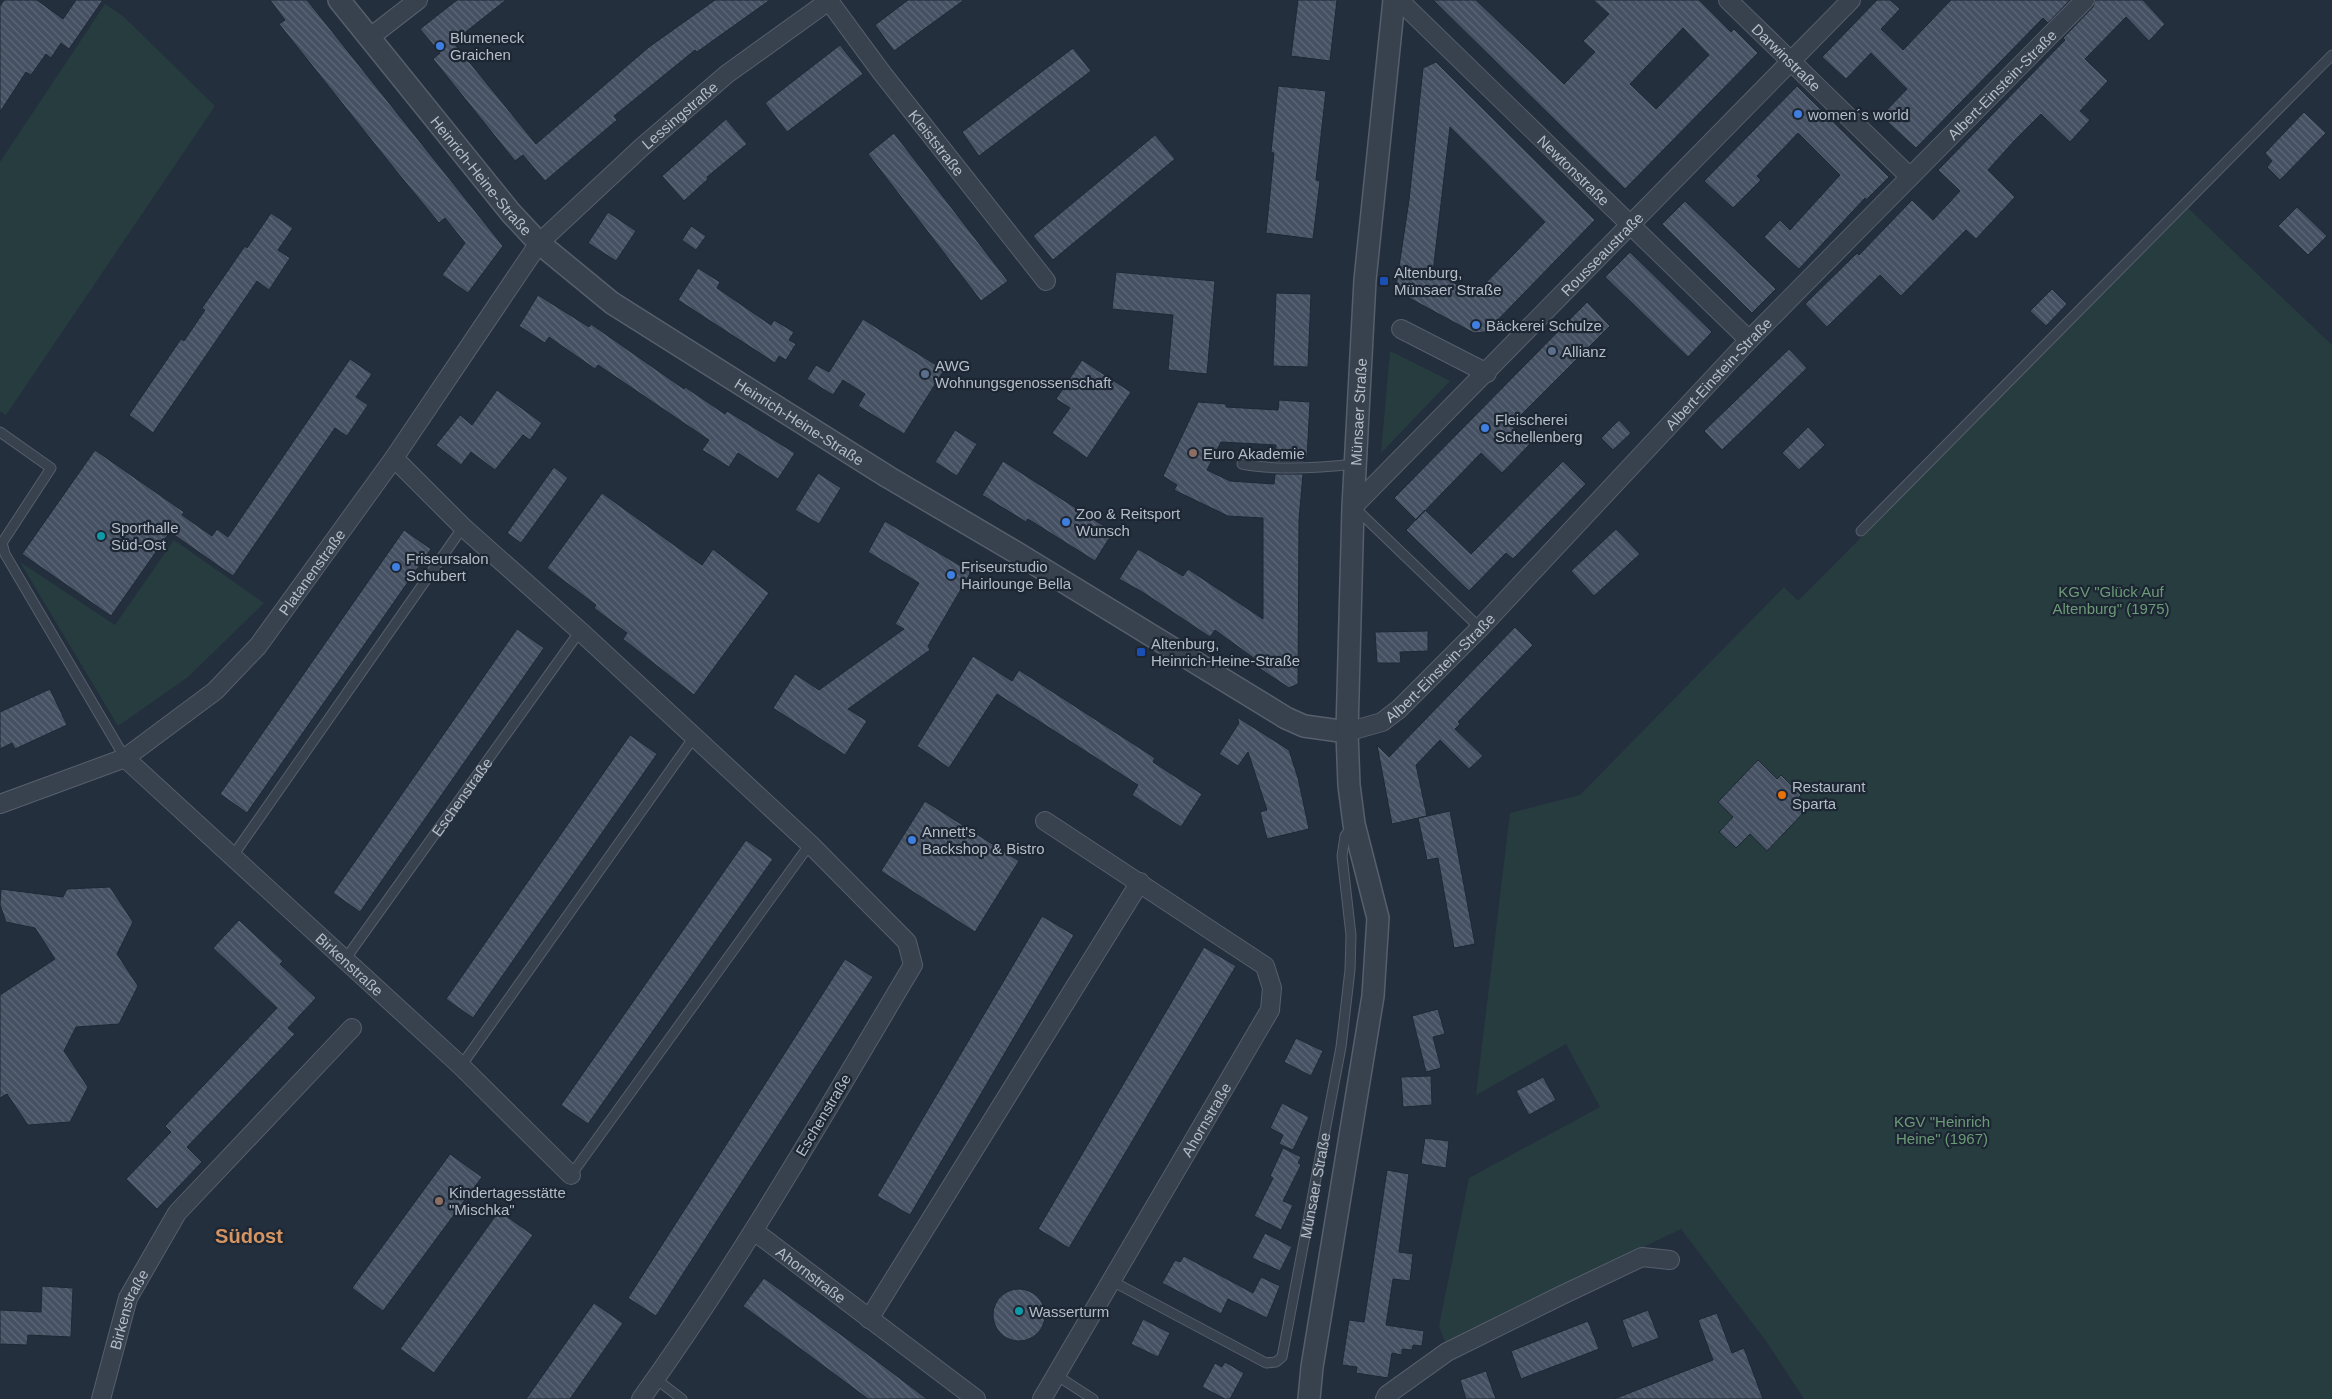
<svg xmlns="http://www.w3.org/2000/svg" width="2332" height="1399" font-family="Helvetica,sans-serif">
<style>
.green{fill:#263c3f}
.building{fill:url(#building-back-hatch);stroke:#1f2835;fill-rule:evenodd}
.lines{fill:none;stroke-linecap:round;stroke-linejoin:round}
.service-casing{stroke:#565f6c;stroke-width:11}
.minor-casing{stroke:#565f6c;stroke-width:20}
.tertiary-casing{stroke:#565f6c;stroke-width:24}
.service{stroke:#38414e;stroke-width:9}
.minor{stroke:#38414e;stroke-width:18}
.tertiary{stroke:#38414e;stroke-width:21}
.shop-dot{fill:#3f7fe0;stroke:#1d2633;stroke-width:2}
.transit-dot{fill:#1a4fb4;stroke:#1d2633;stroke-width:2}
.service-dot{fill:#5c6f8a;stroke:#1d2633;stroke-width:2}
.education-dot{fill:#8d6e63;stroke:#1d2633;stroke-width:2}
.culture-dot{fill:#0f9aa8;stroke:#1d2633;stroke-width:2}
.food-dot{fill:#e8710a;stroke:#1d2633;stroke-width:2}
.labels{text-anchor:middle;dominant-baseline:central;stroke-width:4.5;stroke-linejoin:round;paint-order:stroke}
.poi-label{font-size:15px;fill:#b4bcc9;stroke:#1d2633;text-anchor:start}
.street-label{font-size:15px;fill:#b4bcc9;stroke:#1d2633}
.park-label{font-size:15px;fill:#6b9a76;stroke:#1d2633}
.district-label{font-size:20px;font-weight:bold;fill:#d59563;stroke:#1d2633}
</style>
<defs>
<pattern id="building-back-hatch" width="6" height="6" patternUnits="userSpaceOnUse" patternTransform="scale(1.25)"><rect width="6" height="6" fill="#455162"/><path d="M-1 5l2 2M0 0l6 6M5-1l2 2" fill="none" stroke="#5d6877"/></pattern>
</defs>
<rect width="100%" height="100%" fill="#242f3e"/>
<!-- green -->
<path class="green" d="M 105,4 L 123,16 L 215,106 L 6,415 L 0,411 L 0,162 Z
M 2188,208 L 2332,345 L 2332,1399 L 1804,1399 L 1766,1341 L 1681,1229 L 1445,1342 L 1439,1326 L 1469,1178 L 1600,1107 L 1566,1044 L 1476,1095 L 1510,813 L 1580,795 L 1784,587 L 1798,601 Z
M 1390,351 L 1450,381 L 1381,453 Z
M 174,540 L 264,603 L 188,677 L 118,726 L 20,562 L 115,625 Z"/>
<!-- building -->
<path class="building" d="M 4,0 L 37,0 L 63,19 L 76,0 L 103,0 L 69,49 L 61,43 L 51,58 L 46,54 L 31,75 L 26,72 L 0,112 L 0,6 Z
M 270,0 L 307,0 L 503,246 L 468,293 L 442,275 L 465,243 L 445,218 L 439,223 L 397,172 L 279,24 L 285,20 Z
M 457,0 L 506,0 L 453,42 L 536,144 L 649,47 L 715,0 L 770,0 L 697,52 L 695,50 L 614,116 L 617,120 L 545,181 L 523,155 L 515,161 L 433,59 L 440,53 L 420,29 Z
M 908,0 L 964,0 L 894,51 L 875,25 Z
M 1298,0 L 1337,0 L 1330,61 L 1291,56 Z
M 1433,0 L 1476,0 L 1564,84 L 1595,52 L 1583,41 L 1609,14 L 1593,0 L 1699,0 L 1731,32 L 1734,29 L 1758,53 L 1625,189 ZM 1683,28 L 1709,55 L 1656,109 L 1630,84 Z
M 1877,0 L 1890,0 L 1900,9 L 1881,29 L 1903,50 L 1951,0 L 2070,0 L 2048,23 L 2043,18 L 1916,148 L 1881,116 L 1907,89 L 1871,53 L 1846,79 L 1822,57 Z
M 2095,0 L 2143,0 L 2165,24 L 2149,41 L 2126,17 L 2085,59 L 2108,81 L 2080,111 L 2090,120 L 2070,142 L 2041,114 L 2014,141 L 1988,170 L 2015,197 L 1976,239 L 1966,230 L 1901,296 L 1880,275 L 1827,327 L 1805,304 L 1857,253 L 1859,255 L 1912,200 L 1933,220 L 1960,191 L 1938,170 L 2065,40 L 2063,38 L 2093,7 Z
M 840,45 L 863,74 L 787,132 L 765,103 Z
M 1073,48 L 1091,71 L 979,156 L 962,132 Z
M 1436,62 L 1595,220 L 1486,332 L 1474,333 L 1400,293 L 1396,287 L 1409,200 L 1423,68 ZM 1450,127 L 1545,222 L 1475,294 L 1433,272 Z
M 1278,86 L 1326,91 L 1316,180 L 1320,181 L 1313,239 L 1266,233 L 1274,153 L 1271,152 Z
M 1797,86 L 1889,177 L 1866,200 L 1865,198 L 1799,269 L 1764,237 L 1780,220 L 1790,230 L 1840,175 L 1798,133 L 1757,176 L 1761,180 L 1733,208 L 1704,181 Z
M 2304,112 L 2326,133 L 2280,180 L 2267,167 L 2272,161 L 2265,153 Z
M 726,119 L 747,144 L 707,177 L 708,179 L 684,201 L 662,176 Z
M 894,133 L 1008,281 L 981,301 L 868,154 Z
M 1155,135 L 1175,159 L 1053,260 L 1033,236 Z
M 1685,201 L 1776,289 L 1752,313 L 1662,224 Z
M 2297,207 L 2327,236 L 2308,255 L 2278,226 Z
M 608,212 L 636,231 L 616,261 L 588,243 Z
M 271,213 L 293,228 L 278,250 L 290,258 L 269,290 L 257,281 L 153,433 L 129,415 L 181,339 L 184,341 L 205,310 L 202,308 L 245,246 L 247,248 Z
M 691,226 L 706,236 L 696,250 L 682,240 Z
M 1630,252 L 1712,332 L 1688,357 L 1605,277 Z
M 698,268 L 720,282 L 717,288 L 771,325 L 774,320 L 794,332 L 789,340 L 796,344 L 786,360 L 779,356 L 775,363 L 678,300 Z
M 1116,272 L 1215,281 L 1207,374 L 1168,370 L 1173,315 L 1112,309 Z
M 2052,289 L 2067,304 L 2046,326 L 2030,311 Z
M 1276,293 L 1311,294 L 1308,367 L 1273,366 Z
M 538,295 L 589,327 L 591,324 L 684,389 L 685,387 L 725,414 L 727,411 L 795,453 L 778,479 L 738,453 L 729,467 L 702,450 L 709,440 L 598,365 L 595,369 L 549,337 L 545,343 L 519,326 Z
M 1587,302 L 1610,326 L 1511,425 L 1530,444 L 1502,473 L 1481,453 L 1416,520 L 1394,498 Z
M 863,319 L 944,370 L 904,434 L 858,406 L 865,394 L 843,380 L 833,395 L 807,379 L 816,365 L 829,372 Z
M 1789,349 L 1807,368 L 1722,450 L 1704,431 Z
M 350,359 L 372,374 L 356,397 L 368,405 L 347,436 L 335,428 L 233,576 L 170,532 L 111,616 L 22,554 L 95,450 L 184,512 L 182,515 L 212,536 L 217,529 L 228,537 Z
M 1082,360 L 1131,392 L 1087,458 L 1052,433 L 1070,408 L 1056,399 Z
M 497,390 L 542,423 L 530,440 L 523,435 L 495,470 L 471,452 L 461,465 L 436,445 L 460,415 L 472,425 Z
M 1279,400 L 1310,402 L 1307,458 L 1304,458 L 1304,462 L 1275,462 L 1276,445 L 1221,442 L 1207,470 L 1230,481 L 1274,484 L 1275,474 L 1303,474 L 1299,520 L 1298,684 L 1289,688 L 1256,666 L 1259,662 L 1215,630 L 1210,637 L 1144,593 L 1119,579 L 1138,549 L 1183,576 L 1188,569 L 1263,619 L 1263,518 L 1228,516 L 1174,490 L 1177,485 L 1163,476 L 1198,402 L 1226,404 L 1226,407 L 1278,410 Z
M 1619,420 L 1631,433 L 1613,450 L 1601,438 Z
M 1808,427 L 1825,445 L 1799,470 L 1782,453 Z
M 955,430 L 977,444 L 957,476 L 935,462 Z
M 1003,461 L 1113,532 L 1095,561 L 1028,519 L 1026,522 L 982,495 Z
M 1563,461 L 1586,484 L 1513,559 L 1506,553 L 1469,591 L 1406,530 L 1425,510 L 1471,554 Z
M 554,467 L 568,478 L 521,543 L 507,533 Z
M 818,473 L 841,488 L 819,524 L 795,510 Z
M 602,493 L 702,565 L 713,549 L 769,593 L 694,695 L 623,639 L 627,633 L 594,608 L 596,605 L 547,568 Z
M 885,521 L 971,572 L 928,646 L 930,650 L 848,709 L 867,721 L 845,755 L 773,708 L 795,674 L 819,690 L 904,629 L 895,624 L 919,583 L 868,552 Z
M 1616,529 L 1640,554 L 1594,596 L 1571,571 Z
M 404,530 L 431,549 L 247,813 L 220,794 Z
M 1515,627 L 1533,645 L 1458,722 L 1460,724 L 1455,729 L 1483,756 L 1469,769 L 1440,740 L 1416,765 L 1427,816 L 1392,824 L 1377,745 L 1389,757 Z
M 517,629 L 544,648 L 360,912 L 333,893 Z
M 1428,631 L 1428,651 L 1400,652 L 1401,663 L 1377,663 L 1375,632 Z
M 973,656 L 1012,681 L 1019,670 L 1155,758 L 1153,762 L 1202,794 L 1181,827 L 1132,795 L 1138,785 L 997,694 L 949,768 L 917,746 Z
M 50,689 L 67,725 L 15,749 L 12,743 L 0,749 L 0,712 Z
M 1237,717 L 1289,750 L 1298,778 L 1309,829 L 1267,839 L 1260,812 L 1267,810 L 1248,752 L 1238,766 L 1219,754 L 1239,723 Z
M 630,735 L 657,754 L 473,1018 L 446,999 Z
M 1758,760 L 1777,779 L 1781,775 L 1801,795 L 1798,798 L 1808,808 L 1767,851 L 1750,834 L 1736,848 L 1719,832 L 1733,817 L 1718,802 Z
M 925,801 L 1019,861 L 975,932 L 881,871 Z
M 1450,811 L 1475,944 L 1454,948 L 1438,858 L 1427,860 L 1418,818 Z
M 746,840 L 773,859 L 588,1124 L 561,1105 Z
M 110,887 L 133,922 L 117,954 L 138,986 L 119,1024 L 76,1027 L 64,1051 L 88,1087 L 70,1122 L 28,1125 L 7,1094 L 0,1098 L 0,995 L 55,959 L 35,928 L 6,922 L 0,905 L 1,889 L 63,897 L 67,889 Z
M 1042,916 L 1074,935 L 910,1215 L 877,1196 Z
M 239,920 L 283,961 L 280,964 L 316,998 L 288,1028 L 295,1034 L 187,1147 L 202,1162 L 157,1209 L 126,1179 L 171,1132 L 165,1126 L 277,1008 L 213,948 Z
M 1204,947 L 1236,966 L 1069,1248 L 1038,1229 Z
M 845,959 L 873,977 L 656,1316 L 628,1298 Z
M 1438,1009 L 1445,1034 L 1433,1037 L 1441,1068 L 1426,1072 L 1412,1016 Z
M 1296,1038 L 1323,1051 L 1311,1076 L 1284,1062 Z
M 1431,1076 L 1432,1105 L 1403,1107 L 1401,1077 Z
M 1543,1077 L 1556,1100 L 1529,1115 L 1516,1091 Z
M 1282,1103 L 1309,1117 L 1293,1150 L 1279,1144 L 1283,1135 L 1270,1128 Z
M 1425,1138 L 1449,1141 L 1446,1168 L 1421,1164 Z
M 1283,1148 L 1301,1157 L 1298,1163 L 1301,1165 L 1283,1201 L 1293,1205 L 1281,1230 L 1254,1216 L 1273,1178 L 1270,1176 Z
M 450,1154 L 482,1177 L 383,1311 L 352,1288 Z
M 1387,1170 L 1409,1174 L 1399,1252 L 1413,1254 L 1410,1281 L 1393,1279 L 1386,1325 L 1424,1331 L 1422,1346 L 1413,1345 L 1412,1350 L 1402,1349 L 1402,1355 L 1392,1353 L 1388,1378 L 1356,1373 L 1357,1367 L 1342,1365 L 1349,1320 L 1364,1322 Z
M 499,1211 L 533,1235 L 434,1373 L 400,1349 Z
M 1265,1233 L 1292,1247 L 1280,1271 L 1252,1258 Z
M 1184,1256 L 1253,1293 L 1261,1277 L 1280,1286 L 1267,1318 L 1228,1299 L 1221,1314 L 1162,1283 L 1175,1260 L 1180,1262 Z
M 764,1278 L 877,1361 L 927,1399 L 868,1399 L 743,1306 Z
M 42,1286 L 73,1288 L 71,1337 L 28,1335 L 27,1345 L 0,1344 L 0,1310 L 41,1312 Z
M993 1315a26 26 0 1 1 52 0a26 26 0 1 1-52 0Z
M 594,1303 L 623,1323 L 570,1399 L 526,1399 Z
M 1648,1310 L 1659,1338 L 1632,1348 L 1622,1320 Z
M 1717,1313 L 1732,1353 L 1744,1348 L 1763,1399 L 1614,1399 L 1713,1360 L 1698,1320 Z
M 1143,1319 L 1170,1333 L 1158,1357 L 1131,1344 Z
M 1588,1321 L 1599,1349 L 1521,1379 L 1511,1351 Z
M 1225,1362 L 1244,1373 L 1230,1399 L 1225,1399 L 1202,1387 L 1215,1363 L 1222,1367 Z
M 1486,1371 L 1496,1399 L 1466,1399 L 1460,1380 Z"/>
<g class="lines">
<!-- service casing -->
<g class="service-casing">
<g id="service">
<path d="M 0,432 L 51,468 L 2,543 L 5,554 L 125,758"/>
<path d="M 1242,464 C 1278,471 1319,468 1355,464"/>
<path d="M 1356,509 L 1480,628"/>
<path d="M 1861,531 L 2332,55"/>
<path d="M 232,857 L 463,527"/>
<path id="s1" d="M 344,961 L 580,631"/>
<path d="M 461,1066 L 694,737"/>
<path d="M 571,1175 L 810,844"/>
<path id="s2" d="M 1110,1280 L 1266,1363 L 1276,1362 L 1282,1357 L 1341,1047 L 1350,970 L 1351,935 L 1342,856 L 1345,836 L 1352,826"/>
<path d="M 1056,1375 L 1093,1399"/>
<path d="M 656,1379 L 682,1399"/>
</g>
</g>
<!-- minor casing -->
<g class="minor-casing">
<g id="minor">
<path id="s3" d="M 1399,0 L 1749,340"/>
<path id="s4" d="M 1728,0 L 1910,177"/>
<path id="s5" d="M 829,1 L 882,73 L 1046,281"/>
<path d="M 369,38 L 418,0"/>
<path d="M 1401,329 L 1487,373"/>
<path d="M 394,458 L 463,527 L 580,631 L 810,844 L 907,942 L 913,965 C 826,1111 741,1260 641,1399"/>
<path id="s6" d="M 1353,507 L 1851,0"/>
<path id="s7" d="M 1347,732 L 1382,722 L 1399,709 L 1480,628 L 1749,340 L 2085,0"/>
<path id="s8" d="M 125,758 L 461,1066 L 571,1175"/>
<path id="s9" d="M 0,804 L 125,758 L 215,691 L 258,646 L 394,458 L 539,243 L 642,147 L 727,74 L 830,0"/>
<path id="s10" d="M 754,1231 L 976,1399"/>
<path d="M 869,1319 L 1140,882"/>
<path id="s11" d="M 101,1399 L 128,1298 L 177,1213 L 352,1028"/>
<path id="s12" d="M 1042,1399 L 1270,1010 L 1272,988 L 1265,966 L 1045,821"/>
<path d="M 1385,1399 L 1387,1395 L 1447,1352 L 1560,1296 L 1642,1257 L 1670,1260"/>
</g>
</g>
<!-- tertiary casing -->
<g class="tertiary-casing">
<g id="tertiary">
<path id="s13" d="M 339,0 L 511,213 L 539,243 L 612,303 L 888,477 L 1017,553 L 1286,718 L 1304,726 L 1347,732"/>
<path id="s14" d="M 1309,1399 L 1312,1367 L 1373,996 L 1378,918 L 1354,824 L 1349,785 L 1347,732 L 1353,507 L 1365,280 L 1394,0"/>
</g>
</g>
<!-- service -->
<use href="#service" class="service"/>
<!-- minor -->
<use href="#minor" class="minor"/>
<!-- tertiary -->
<use href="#tertiary" class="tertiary"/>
</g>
<!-- markers -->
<g class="shop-dot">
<circle cx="440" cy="46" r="5"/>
<circle cx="1798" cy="114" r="5"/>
<circle cx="1476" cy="325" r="5"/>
<circle cx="1485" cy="428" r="5"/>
<circle cx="1066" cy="522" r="5"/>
<circle cx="396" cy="567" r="5"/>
<circle cx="951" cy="575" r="5"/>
<circle cx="912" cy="840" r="5"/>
</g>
<g class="transit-dot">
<rect x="1379" y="276" width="10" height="10" rx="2.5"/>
<rect x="1136" y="647" width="10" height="10" rx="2.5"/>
</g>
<g class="service-dot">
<circle cx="1552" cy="351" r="5"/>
<circle cx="925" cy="374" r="5"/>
</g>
<g class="education-dot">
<circle cx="1193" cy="453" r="5"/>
<circle cx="439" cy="1201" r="5"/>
</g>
<g class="culture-dot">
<circle cx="101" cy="536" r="5"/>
<circle cx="1019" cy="1311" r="5"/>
</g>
<circle class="food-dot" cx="1782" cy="795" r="5"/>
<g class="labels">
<!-- poi labels -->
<g class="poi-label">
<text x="450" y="37">Blumeneck<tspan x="450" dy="17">Graichen</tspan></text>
<text x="1808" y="114">women´s world</text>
<text x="1394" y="272">Altenburg,<tspan x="1394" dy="17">Münsaer Straße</tspan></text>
<text x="1486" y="325">Bäckerei Schulze</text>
<text x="1562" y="351">Allianz</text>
<text x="935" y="365">AWG<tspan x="935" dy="17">Wohnungsgenossenschaft</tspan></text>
<text x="1495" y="419">Fleischerei<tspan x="1495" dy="17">Schellenberg</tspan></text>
<text x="1203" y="453">Euro Akademie</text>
<text x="1076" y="513">Zoo &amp; Reitsport<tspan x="1076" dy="17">Wunsch</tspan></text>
<text x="111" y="527">Sporthalle<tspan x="111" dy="17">Süd-Ost</tspan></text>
<text x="406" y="558">Friseursalon<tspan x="406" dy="17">Schubert</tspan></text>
<text x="961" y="566">Friseurstudio<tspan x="961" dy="17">Hairlounge Bella</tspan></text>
<text x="1151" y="643">Altenburg,<tspan x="1151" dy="17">Heinrich-Heine-Straße</tspan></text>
<text x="1792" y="786">Restaurant<tspan x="1792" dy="17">Sparta</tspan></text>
<text x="922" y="831">Annett's<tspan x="922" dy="17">Backshop &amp; Bistro</tspan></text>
<text x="449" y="1192">Kindertagesstätte<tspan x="449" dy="17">"Mischka"</tspan></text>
<text x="1029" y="1311">Wasserturm</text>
</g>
<!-- street labels -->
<g class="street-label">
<text stroke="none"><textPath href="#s4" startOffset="82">Darwinstraße</textPath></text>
<text stroke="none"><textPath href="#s7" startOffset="926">Albert-Einstein-Straße</textPath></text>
<text stroke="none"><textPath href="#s9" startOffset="989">Lessingstraße</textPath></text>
<text stroke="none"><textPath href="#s5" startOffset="178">Kleiststraße</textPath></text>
<text stroke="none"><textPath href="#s3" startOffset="244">Newtonstraße</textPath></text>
<text stroke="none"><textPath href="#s13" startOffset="226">Heinrich-Heine-Straße</textPath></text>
<text stroke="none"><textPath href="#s6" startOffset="355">Rousseaustraße</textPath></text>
<text stroke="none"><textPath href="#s7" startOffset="521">Albert-Einstein-Straße</textPath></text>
<text stroke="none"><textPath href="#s14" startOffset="996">Münsaer Straße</textPath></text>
<text stroke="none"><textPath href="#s13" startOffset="631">Heinrich-Heine-Straße</textPath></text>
<text stroke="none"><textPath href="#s9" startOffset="399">Platanenstraße</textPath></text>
<text stroke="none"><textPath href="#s7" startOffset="116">Albert-Einstein-Straße</textPath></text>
<text stroke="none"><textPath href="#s1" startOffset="202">Eschenstraße</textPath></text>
<text stroke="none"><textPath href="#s8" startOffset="305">Birkenstraße</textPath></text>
<text transform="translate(823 1115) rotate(-59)">Eschenstraße</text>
<text stroke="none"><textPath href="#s12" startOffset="324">Ahornstraße</textPath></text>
<text stroke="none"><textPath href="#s2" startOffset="369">Münsaer Straße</textPath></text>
<text stroke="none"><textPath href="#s10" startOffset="72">Ahornstraße</textPath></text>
<text stroke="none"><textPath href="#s11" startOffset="94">Birkenstraße</textPath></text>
</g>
<!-- park labels -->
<g class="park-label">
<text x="2111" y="591">KGV "Glück Auf<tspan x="2111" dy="17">Altenburg" (1975)</tspan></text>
<text x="1942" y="1121">KGV "Heinrich<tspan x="1942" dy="17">Heine" (1967)</tspan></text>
</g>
<!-- district labels -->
<g class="district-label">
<text x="249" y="1236">Südost</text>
</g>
</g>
</svg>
